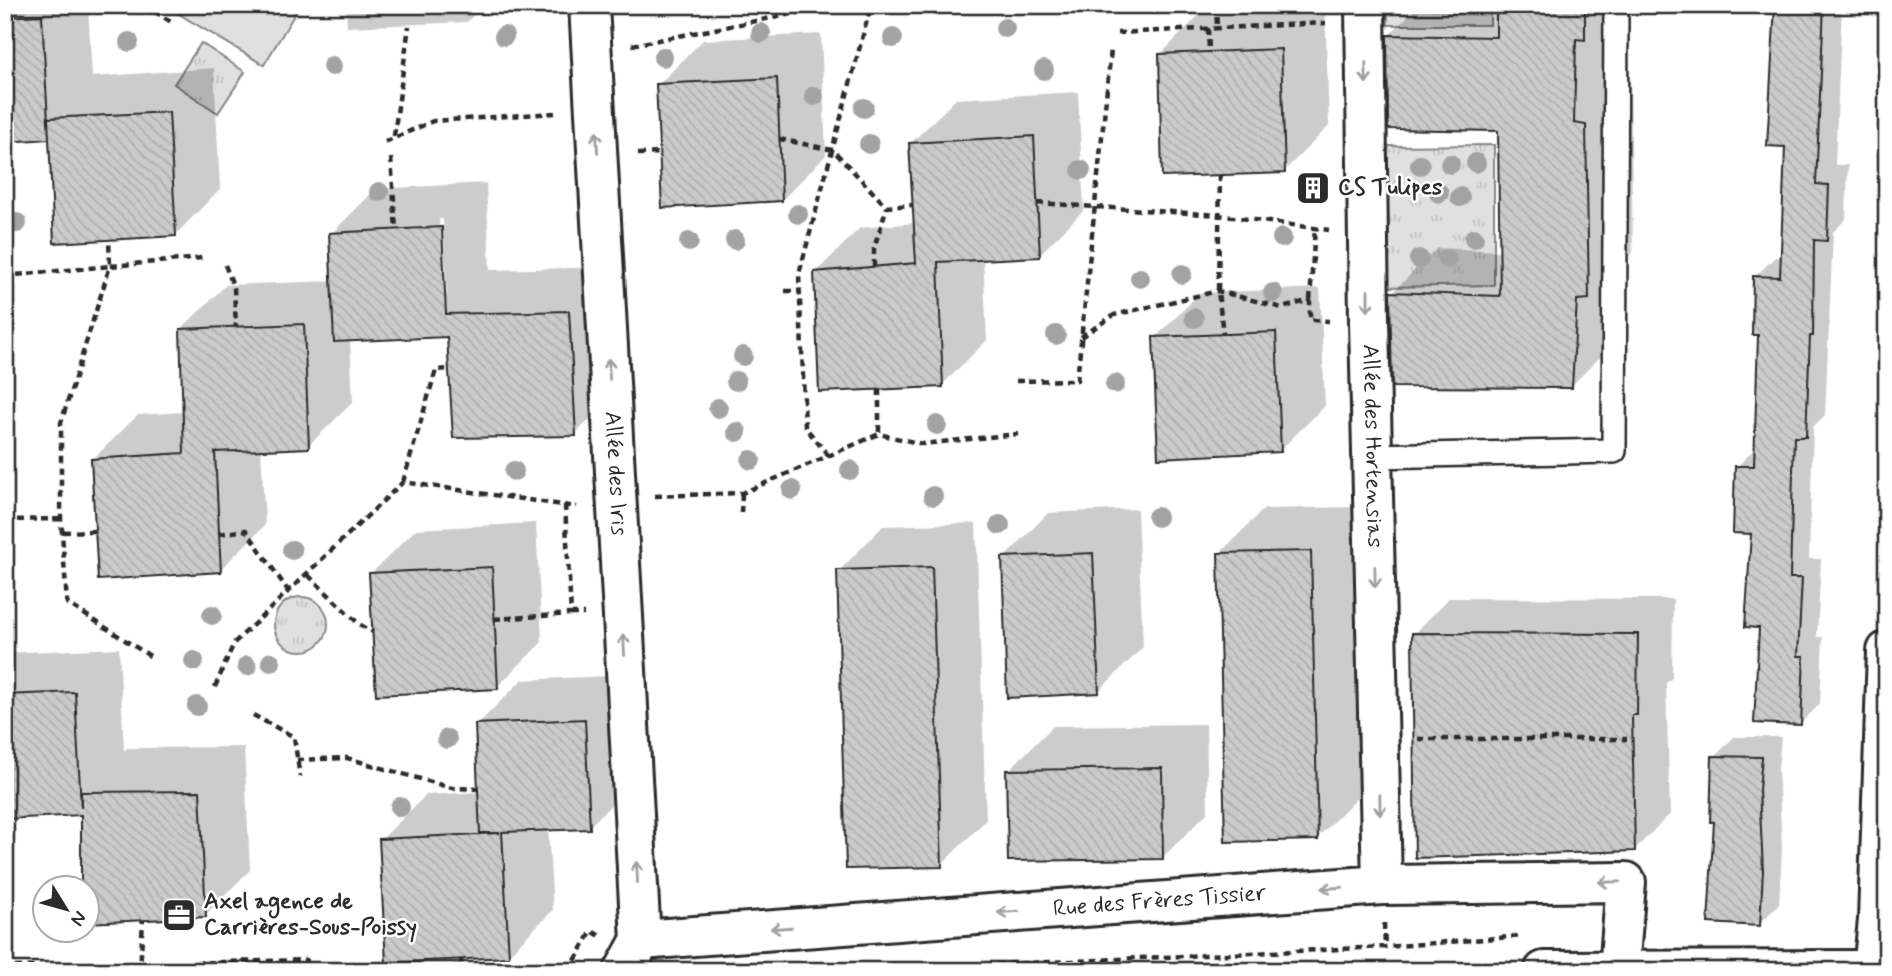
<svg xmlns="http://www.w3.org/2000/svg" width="1892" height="976" font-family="Mynerve,sans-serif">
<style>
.grass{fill:url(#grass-tufts);stroke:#868686;stroke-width:2}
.garden{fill:#e0e0e0;stroke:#868686;stroke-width:2}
.shadow{fill:#0003;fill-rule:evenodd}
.building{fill:url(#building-back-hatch);stroke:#2b2b2b;stroke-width:2}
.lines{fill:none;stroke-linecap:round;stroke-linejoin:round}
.lane-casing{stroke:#2b2b2b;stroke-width:28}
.street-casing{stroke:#2b2b2b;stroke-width:44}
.path{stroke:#2b2b2b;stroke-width:4.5;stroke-dasharray:7 5;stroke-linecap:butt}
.lane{stroke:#fff;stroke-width:23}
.street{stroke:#fff;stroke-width:38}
.tree{fill:#a3a3a3}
.oneway{stroke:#a0a0a0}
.labels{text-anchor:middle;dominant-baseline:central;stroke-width:5;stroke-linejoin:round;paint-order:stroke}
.poi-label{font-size:23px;font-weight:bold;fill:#2b2b2b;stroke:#fff;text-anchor:start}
.street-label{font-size:23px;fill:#2b2b2b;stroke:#fff}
</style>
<defs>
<pattern id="grass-tufts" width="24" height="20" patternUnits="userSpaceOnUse" patternTransform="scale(1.75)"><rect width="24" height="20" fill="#e0e0e0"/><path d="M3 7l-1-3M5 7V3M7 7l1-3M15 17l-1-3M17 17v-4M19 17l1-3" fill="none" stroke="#c0c0c0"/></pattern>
<pattern id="building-back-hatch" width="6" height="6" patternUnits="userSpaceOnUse" patternTransform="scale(1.75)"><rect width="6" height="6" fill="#cbcbcb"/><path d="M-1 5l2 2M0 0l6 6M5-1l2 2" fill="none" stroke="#aeaeae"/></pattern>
</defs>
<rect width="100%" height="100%" fill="#fff"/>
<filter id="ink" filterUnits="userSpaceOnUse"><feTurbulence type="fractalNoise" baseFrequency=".0143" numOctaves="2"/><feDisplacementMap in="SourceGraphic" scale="14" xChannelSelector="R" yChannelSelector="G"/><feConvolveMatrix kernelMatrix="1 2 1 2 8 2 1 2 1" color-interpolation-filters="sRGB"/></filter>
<g filter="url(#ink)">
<!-- grass -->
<path class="grass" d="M 1388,5 L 1490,5 L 1490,25 L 1388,25 Z
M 201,43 L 245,72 L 218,113 L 174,84 Z
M 1494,145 L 1494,285 L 1386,287 L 1385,146 Z
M274 624a27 27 0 1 1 54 0a27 27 0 1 1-54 0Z"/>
<!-- garden -->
<path class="garden" d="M 164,5 L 300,5 L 264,65 Z"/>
<!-- shadow -->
<path class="shadow" d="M 5,5 L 88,5 L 92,77 L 214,68 L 220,189 L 176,234 L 50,135 L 5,140 Z
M 346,5 L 483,5 L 467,22 L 347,27 Z
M 1325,5 L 1329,126 L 1284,171 L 1161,54 L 1205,9 Z
M 1419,5 L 1620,5 L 1618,79 L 1630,81 L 1633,252 L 1620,265 L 1616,341 L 1571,386 L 1392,293 L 1437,248 L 1501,251 L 1499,129 L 1389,35 Z
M 1777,5 L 1842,5 L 1835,165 L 1848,165 L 1846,219 L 1833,232 L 1825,415 L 1813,427 L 1809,559 L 1821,559 L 1817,637 L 1823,637 L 1820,704 L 1800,724 L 1761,626 L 1752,532 L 1737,467 L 1756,447 L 1760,334 L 1755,277 L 1775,257 L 1783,257 L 1787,145 Z
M 821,34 L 826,155 L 782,200 L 658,85 L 703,40 Z
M 1078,92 L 1084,210 L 1039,255 L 983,258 L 987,340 L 942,385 L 815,273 L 860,228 L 915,223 L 911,143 L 956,99 Z
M 486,183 L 490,270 L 613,267 L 620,389 L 575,434 L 448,335 L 350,340 L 353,402 L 308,446 L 261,448 L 265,525 L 220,570 L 93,459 L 138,415 L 184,412 L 181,329 L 226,285 L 333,281 L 331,234 L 376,189 ZM 439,219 L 443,219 L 447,295 L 443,295 Z
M 1320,288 L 1325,406 L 1280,450 L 1155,338 L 1200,293 Z
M 1355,507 L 1362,793 L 1317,838 L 1219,554 L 1264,509 Z
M 1137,509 L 1143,647 L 1098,692 L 1004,558 L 1048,513 Z
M 536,523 L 542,642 L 497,687 L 371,574 L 416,529 Z
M 976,523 L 986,820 L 941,865 L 839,571 L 883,526 Z
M 1449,598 L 1673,599 L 1672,678 L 1666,683 L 1670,814 L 1634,850 L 1414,634 Z
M 119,648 L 124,751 L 127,748 L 244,747 L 250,870 L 205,915 L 88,921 L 88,888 L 83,888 L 83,813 L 5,817 L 5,653 Z
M 629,675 L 634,782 L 589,827 L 548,829 L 553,910 L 508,955 L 381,840 L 426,795 L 480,792 L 477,725 L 522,680 Z
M 1206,724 L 1208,812 L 1163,857 L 1008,771 L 1053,726 Z
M 1734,737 L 1781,737 L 1778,769 L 1782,849 L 1779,904 L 1759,924 L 1716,820 L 1714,757 Z"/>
<!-- building -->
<path class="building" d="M 1496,5 L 1585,5 L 1585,40 L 1576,39 L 1574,123 L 1586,125 L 1589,299 L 1577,300 L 1572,388 L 1392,387 L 1390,292 L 1500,296 L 1498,131 L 1388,129 L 1387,35 L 1496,37 Z
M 1775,5 L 1824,5 L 1816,184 L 1829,185 L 1827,241 L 1814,240 L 1813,336 L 1810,336 L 1806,437 L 1794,437 L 1790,578 L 1802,578 L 1798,656 L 1804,656 L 1801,725 L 1754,723 L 1759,628 L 1745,627 L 1751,534 L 1733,533 L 1735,466 L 1754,466 L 1758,335 L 1752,335 L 1753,276 L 1780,277 L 1785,147 L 1767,146 Z
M 42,15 L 49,139 L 5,142 L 5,17 Z
M 1281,49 L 1285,173 L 1162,177 L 1159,54 Z
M 777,78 L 782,201 L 662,208 L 656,84 Z
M 169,112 L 176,236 L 54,243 L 48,118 Z
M 1034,136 L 1040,257 L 938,262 L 943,387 L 819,392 L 814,272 L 916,263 L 909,143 Z
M 442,227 L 446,314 L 569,311 L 576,436 L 453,438 L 447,337 L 334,342 L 329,233 Z
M 304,324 L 309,448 L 215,452 L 221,572 L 98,580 L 91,459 L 184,453 L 180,329 Z
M 1276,332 L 1281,452 L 1158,458 L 1153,337 Z
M 1311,551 L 1318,840 L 1225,842 L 1218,553 Z
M 1093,553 L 1099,693 L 1007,698 L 1002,557 Z
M 492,567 L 498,689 L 376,695 L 369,573 Z
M 932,567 L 942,867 L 846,869 L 837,570 Z
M 1412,633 L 1638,634 L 1637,715 L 1632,715 L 1635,851 L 1415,858 Z
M 75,692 L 81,808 L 81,792 L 200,791 L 206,917 L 88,923 L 88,888 L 81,888 L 81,815 L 5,819 L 5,695 Z
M 585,719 L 590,829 L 502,832 L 509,957 L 386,963 L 379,839 L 500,833 L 480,833 L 475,724 Z
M 1712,756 L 1762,757 L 1759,790 L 1763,870 L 1760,926 L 1708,923 L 1714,822 L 1710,822 Z
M 1162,768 L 1163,859 L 1008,861 L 1006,770 Z"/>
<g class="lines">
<!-- lane casing -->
<g class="lane-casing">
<path id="lane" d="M 1371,456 L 1614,451 L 1616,5"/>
</g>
<!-- street casing -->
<g class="street-casing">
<g id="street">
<path id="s1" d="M 589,5 L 641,940"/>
<path id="s2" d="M 1365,5 L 1369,322 L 1382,885"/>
<path id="s3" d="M 641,940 L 1382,885 L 1626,882 L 1619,971"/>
<path d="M 624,971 L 641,940"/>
<path d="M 1544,971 L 1873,970"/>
<path d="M 1873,971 L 1878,920 L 1887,651"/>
</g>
</g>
<!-- path -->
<path class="path" d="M 144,5 L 173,23
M 1216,5 L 1217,28
M 1208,28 L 1209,52
M 1117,33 L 1326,23
M 632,45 L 838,5
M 394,136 L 409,26
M 779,139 L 833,150 L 887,207 L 912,205
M 385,142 L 433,121 L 555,113
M 638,154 L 660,153
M 391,158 L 396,230
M 1220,175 L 1218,291 L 1223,334
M 1037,203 L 1218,215 L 1329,230
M 225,265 L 234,288 L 236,327
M 874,267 L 874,248 L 887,207
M 5,276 L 110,266 L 109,239
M 1878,284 L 1887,284
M 785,291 L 799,291
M 1310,300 L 1315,228
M 1081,337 L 1114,315 L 1218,291 L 1282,308 L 1310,300 L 1310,320 L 1329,321
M 1016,381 L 1077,380 L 1111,49
M 879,389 L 879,434
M 828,455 L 805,427 L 799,274 L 870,9
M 403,482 L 436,370 L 449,369
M 655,496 L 742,493 L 879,434 L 922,444 L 1018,434
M 565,505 L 571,614 L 584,614
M 741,513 L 742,493
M 5,520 L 61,519
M 63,532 L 95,531
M 219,534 L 246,530 L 289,592
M 308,575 L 359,624 L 373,632
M 494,619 L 571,614
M 150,656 L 67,603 L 61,519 L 61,423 L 110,266 L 202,258
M 215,687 L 234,643 L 403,482 L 577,507
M 253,715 L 294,737 L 300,777
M 1418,739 L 1627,739
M 297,760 L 347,758 L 452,788 L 478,789
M 1384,923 L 1385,947
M 15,967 L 308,960
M 140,971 L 143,920
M 381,971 L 462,966 L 461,960
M 569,971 L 592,931 L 600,936
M 852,971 L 1385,947 L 1523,936"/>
<!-- lane -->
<use href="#lane" class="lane"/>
<!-- street -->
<use href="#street" class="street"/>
</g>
<!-- trees -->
<g class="tree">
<circle cx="1005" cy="28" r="10"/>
<circle cx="761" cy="33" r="10"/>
<circle cx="504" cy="36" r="10"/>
<circle cx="893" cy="38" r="10"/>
<circle cx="129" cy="42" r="10"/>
<circle cx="663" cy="57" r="10"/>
<circle cx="332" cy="66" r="10"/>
<circle cx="1044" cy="70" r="10"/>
<circle cx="814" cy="96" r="10"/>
<circle cx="864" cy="108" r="10"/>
<circle cx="869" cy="144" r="10"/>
<circle cx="1476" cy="163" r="10"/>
<circle cx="1450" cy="164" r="10"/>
<circle cx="1420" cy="165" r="10"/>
<circle cx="1081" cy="170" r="10"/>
<circle cx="379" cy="192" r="10"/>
<circle cx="1439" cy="193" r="10"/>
<circle cx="1460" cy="197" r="10"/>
<circle cx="798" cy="214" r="10"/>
<circle cx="17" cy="223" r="10"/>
<circle cx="1282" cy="238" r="10"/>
<circle cx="1474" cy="238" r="10"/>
<circle cx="735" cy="240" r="10"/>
<circle cx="689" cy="242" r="10"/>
<circle cx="1419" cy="259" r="10"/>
<circle cx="1447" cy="259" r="10"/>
<circle cx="1182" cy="274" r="10"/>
<circle cx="1140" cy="278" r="10"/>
<circle cx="1273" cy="293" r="10"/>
<circle cx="1194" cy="318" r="10"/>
<circle cx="1056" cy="335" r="10"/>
<circle cx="743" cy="356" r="10"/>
<circle cx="736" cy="381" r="10"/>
<circle cx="1115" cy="384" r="10"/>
<circle cx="718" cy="408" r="10"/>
<circle cx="937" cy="425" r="10"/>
<circle cx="737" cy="432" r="10"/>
<circle cx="751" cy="460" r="10"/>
<circle cx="850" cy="470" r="10"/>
<circle cx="514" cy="471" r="10"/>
<circle cx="792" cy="490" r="10"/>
<circle cx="933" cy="496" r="10"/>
<circle cx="1157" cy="517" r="10"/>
<circle cx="1000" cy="525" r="10"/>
<circle cx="292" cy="550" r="10"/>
<circle cx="212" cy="615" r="10"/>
<circle cx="194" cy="661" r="10"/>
<circle cx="271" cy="662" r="10"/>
<circle cx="247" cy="666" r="10"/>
<circle cx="197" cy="706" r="10"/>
<circle cx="447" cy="739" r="10"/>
<circle cx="400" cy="807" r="10"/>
</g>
<!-- one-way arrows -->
<defs><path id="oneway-shaft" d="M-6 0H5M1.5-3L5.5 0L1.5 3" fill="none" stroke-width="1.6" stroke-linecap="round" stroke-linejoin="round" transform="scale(1.75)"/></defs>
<g class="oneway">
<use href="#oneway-shaft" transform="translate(1366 73) rotate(89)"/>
<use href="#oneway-shaft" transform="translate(597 142) rotate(-93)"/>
<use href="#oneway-shaft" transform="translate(1368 301) rotate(90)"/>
<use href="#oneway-shaft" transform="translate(609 369) rotate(-93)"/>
<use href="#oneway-shaft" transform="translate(1375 577) rotate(89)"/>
<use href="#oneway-shaft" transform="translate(624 645) rotate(-93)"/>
<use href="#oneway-shaft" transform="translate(1380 805) rotate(89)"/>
<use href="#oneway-shaft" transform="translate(637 872) rotate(-93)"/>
<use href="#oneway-shaft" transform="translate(1609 882) rotate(179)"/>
<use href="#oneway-shaft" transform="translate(1332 888) rotate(176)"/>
<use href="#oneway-shaft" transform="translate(1008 912) rotate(176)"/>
<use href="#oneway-shaft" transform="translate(781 928) rotate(176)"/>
</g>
</g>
<!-- icons -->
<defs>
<g id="building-square" transform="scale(1.75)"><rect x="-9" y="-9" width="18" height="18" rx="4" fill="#2b2b2b" stroke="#fff"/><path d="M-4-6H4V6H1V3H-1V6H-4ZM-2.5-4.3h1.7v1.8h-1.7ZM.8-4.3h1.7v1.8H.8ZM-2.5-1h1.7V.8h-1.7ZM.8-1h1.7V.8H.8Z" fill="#fff"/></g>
<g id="office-square" transform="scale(1.75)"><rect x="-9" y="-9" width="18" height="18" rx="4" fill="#2b2b2b" stroke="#fff"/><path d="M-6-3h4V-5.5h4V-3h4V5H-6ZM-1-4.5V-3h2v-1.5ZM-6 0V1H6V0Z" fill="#fff"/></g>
</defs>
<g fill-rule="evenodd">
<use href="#building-square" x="1313" y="188"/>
<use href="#office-square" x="179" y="915"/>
</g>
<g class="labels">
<!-- poi labels -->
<g class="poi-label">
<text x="1338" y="188">CS Tulipes</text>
<text x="204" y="902">Axel agence de<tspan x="204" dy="26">Carrières-Sous-Poissy</tspan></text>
</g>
<!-- street labels -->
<g class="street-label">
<text stroke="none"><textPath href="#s2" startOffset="441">Allée des Hortensias</textPath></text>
<text stroke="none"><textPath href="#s1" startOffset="469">Allée des Iris</textPath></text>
<text stroke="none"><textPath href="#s3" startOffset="520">Rue des Frères Tissier</textPath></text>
</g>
</g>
<!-- margin -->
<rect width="1892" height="976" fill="none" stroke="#fff" stroke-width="28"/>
<rect x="14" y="14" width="1864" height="948" fill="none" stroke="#2b2b2b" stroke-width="2.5" filter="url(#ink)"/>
<!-- north arrow -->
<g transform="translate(66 909) rotate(127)"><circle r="33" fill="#ffffff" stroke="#aaaaaa" stroke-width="2"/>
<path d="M0-5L12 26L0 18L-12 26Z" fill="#2b2b2b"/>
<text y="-10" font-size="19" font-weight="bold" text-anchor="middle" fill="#2b2b2b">N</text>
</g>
</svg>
